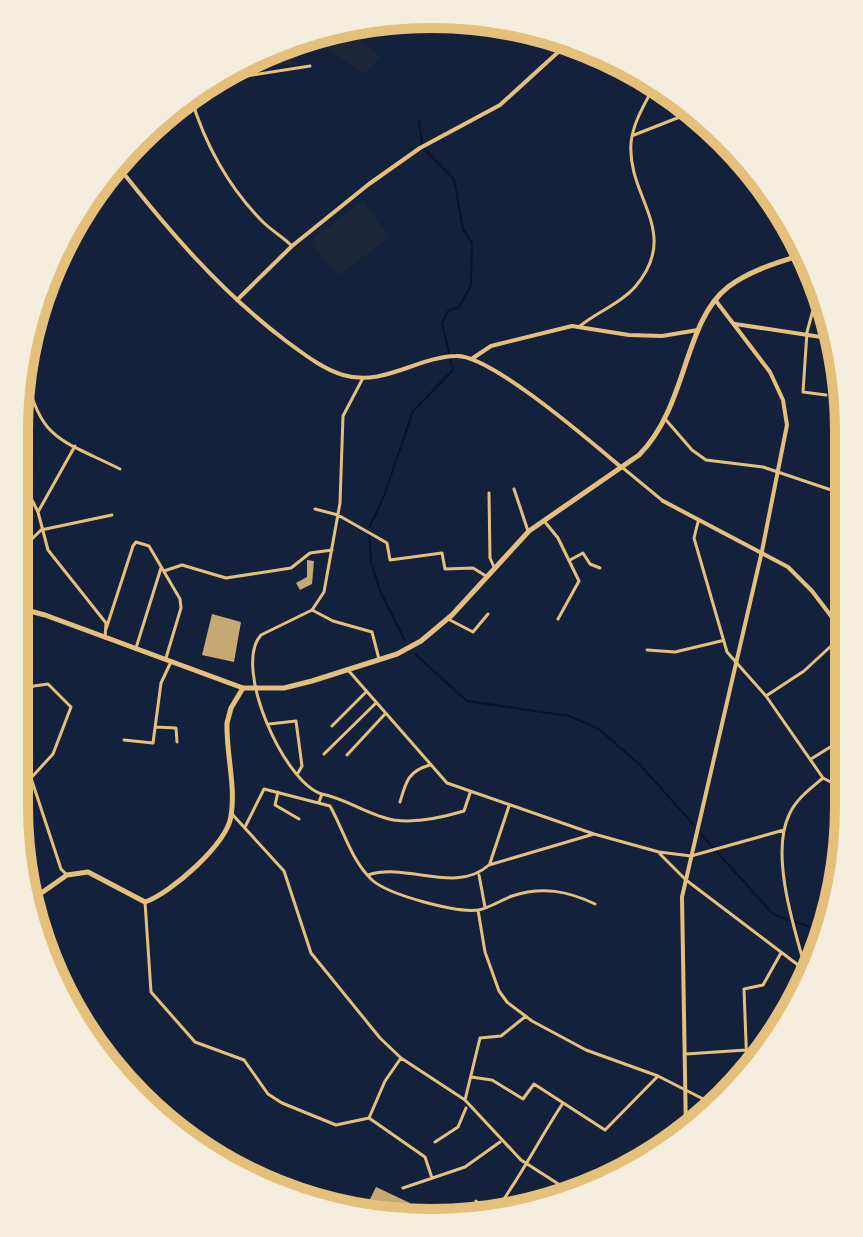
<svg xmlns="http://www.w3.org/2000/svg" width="863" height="1237" font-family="'Nunito Sans',sans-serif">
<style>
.green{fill:#1d2539}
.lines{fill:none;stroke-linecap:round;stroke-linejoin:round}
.stream{stroke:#0b132b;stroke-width:2}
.building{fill:#c6a872}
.minor{stroke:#e5c07b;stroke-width:3}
.tertiary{stroke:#e5c07b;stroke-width:4}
.secondary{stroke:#e5c07b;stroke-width:5}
.rim{fill:none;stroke:#e5c07b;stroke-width:10}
</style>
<rect width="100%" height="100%" fill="#14213d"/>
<!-- green -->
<path class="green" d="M 348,30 L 380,57 L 365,74 L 311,37 L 317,45 L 310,51 L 297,46 L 291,53 L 299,64 L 267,67 L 263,56 L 297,36 Z
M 363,200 L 389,238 L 338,275 L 310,242 Z"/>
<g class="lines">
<!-- stream -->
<path class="stream" d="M 419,121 L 422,143
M 405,641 L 381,593 L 371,562 L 369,528 L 384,496 L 413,411 L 453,370 L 442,323 L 448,311 L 459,307 L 471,285 L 472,243 L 463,229 L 454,179 L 424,149
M 415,654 L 467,701 L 569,716 L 599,729 L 641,766 L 694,825
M 701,834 L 771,912 C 790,925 799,917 821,935"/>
</g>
<!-- building -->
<path class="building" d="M 307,560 L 314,561 L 312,584 L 300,590 L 296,583 L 307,577 Z
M 212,614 L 241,622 L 234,662 L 202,655 Z
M 376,1187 L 410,1203 L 403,1219 L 377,1219 L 362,1215 Z"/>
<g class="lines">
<!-- minor -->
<path class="minor" d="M 221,80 L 310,66
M 191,97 C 204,143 229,188 263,222 C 272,231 283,237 292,246
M 634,135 L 690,113
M 819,288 L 807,332 L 803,392 L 826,395
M 580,326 C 597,312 620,304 635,287 C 682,232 627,198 631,143 C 633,122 645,104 654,86
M 22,363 C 42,441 51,435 120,469
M 666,420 L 692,450 L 706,460 L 763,467 L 846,495
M 623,468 L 663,501
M 20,476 L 38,512 L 48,550 L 106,623 L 105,638
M 514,489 L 528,531
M 489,493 L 490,558 L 494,567
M 315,509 L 338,515 L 387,543 L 390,560 L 442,553 L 445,569 L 473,568 L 486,576
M 38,512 L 75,446
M 545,522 L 558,538 L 579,581 L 558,619
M 698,522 L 694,538 L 727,652 L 766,696 L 823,778 L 848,791
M 19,552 L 41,530 L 112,515
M 570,560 L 583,553 L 590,564 L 600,568
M 164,571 L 182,565 L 226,578 L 291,568 L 310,553 L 332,550
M 312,610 L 333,621 L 372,632 L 379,659
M 448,619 L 473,632 L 488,614
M 106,629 L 133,546 L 136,542 L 149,546 L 180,599 L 181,608 L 166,658
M 136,648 L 161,568
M 647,650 L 675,652 L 721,641
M 348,670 L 447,783 L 594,834 L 659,852 L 691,856 L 784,830
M 766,696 L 804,671 L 844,634
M 16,697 L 34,686 L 48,684 L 71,707 L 53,754 L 31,778
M 269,724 L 296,721 L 302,766 L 298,773
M 332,726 L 366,692
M 155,727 L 176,728 L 177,742
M 124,740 L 153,743 L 161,683 L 170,664
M 324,754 L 376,703
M 347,755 L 385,714
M 15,758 L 31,778 L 61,869 L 67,875
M 811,759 L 848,736
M 278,792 L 275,805 L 299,819
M 322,794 C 285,784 232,667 261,635 L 312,610 L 324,592 L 340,503 L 343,416 L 363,378
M 319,802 L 322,794 C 347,799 370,816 394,820 C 415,823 444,817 464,811 L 470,793
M 400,802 C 406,782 408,771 430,765
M 232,814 L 284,871 L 311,953 L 380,1038 L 401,1058 L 465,1100 L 521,1160 L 574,1194
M 245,827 L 264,789 L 330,806 C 344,831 351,860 372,880 C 389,895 456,913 478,910 C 490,908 501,900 512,896 C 542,886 568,891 595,904
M 660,854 L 686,880 L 806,971
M 490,863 L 509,806
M 368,875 C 408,862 455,895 489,865 L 594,834
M 479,875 L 485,907
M 145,902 L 151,992 L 195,1042 L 244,1060 L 268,1094 L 282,1103 L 336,1125 L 369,1118 L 425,1157 L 432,1178
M 478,910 L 485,952 L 499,991 L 507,1002 L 532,1021 L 586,1050 L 658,1076 L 717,1106
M 809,981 C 797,937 769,857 789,815 C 796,799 810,789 823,778
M 686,1054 L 746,1050
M 747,1068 L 744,989 L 763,985 L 781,953
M 471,1077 L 492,1080 L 523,1099 L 534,1084 L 605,1130 L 658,1076
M 465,1100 L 480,1038 L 501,1036 L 526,1016
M 369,1118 L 385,1081 L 401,1058
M 435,1142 L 458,1127 L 466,1108
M 403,1188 L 465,1167 L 500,1142
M 476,1201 L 491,1216
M 492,1216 C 519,1180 538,1141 563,1103"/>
<!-- tertiary -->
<path class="tertiary" d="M 117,165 C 168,230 220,291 286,341 C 304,354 321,368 343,375 C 383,387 417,357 456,356 C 490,354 591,442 621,467
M 237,300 L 292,246 L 369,184 L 420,148 L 500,105 L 567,44
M 735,324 L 834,339
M 473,358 L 491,346 L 572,326 L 629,335 L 662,336 L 698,330
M 663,501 L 788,567 L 812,591 L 847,637
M 686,1133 L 682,897 L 762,551 L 787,425 L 783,400 L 770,372 L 716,301"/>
<!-- secondary -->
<path class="secondary" d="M 18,608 L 45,615 L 243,688 L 284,688 L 312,681 L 397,654 L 421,641 L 452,615 L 529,531 L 639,455 C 688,406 683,322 728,287 C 752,269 780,262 808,253
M 27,903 L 67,875 L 88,872 L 145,902 C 171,893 227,844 231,816 C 236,786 226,753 227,723 L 231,708 L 243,688"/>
</g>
<!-- crop -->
<path d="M0 0H863V1237H0ZM431 28H432A403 403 0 0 1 835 431V806A403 403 0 0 1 432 1209H431A403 403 0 0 1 28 806V431A403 403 0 0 1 431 28Z" fill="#f5edde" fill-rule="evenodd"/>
<path class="rim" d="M431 28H432A403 403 0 0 1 835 431V806A403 403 0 0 1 432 1209H431A403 403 0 0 1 28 806V431A403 403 0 0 1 431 28Z"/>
</svg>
